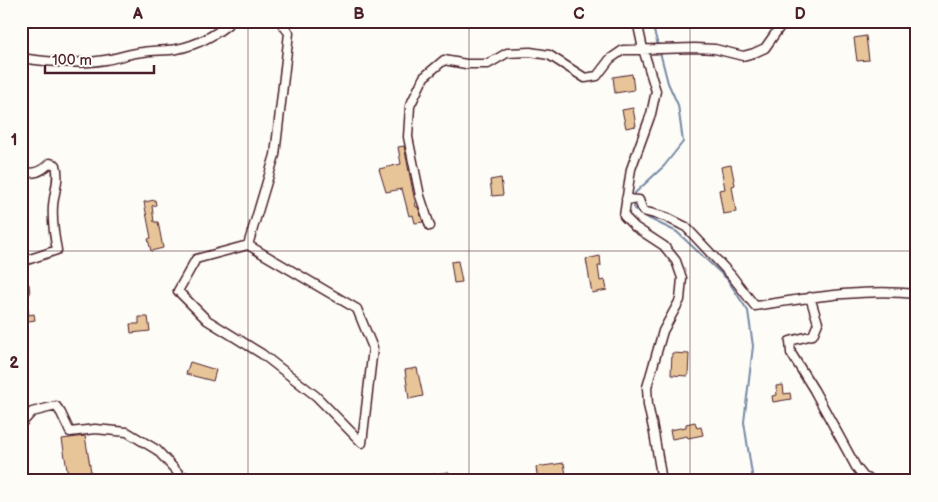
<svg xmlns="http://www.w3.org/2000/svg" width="938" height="502" font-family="'Balsamiq Sans',sans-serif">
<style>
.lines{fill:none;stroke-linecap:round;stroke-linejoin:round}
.stream{stroke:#7689a4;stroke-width:2}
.building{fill:#e8c599;stroke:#4a1f2b}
.street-casing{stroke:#4a1f2b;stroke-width:11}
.street{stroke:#fdfcf7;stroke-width:8}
.grid{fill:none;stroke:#4a1f2b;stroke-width:1;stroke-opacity:0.55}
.neatline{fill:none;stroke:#4a1f2b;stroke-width:2}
.grid-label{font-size:16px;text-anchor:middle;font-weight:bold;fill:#4a1f2b}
</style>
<rect width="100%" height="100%" fill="#fdfcf7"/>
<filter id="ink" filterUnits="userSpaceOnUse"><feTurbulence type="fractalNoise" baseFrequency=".02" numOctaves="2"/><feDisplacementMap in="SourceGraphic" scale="10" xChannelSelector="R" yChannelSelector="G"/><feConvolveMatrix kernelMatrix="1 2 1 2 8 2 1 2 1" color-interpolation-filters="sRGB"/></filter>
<g filter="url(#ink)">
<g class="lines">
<!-- stream -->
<path class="stream" d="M 651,21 L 658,45
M 635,197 L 635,193 L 664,166 L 683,142 L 678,105 L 668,83 L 660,52
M 634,202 L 634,209 L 648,218 L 677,232 L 727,279 L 748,311 L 753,346 L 744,422 L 753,481"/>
</g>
<!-- building -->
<path class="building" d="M 866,36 L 869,60 L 857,61 L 854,38 Z
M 632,74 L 634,90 L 615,93 L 613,77 Z
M 633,108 L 636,126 L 626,128 L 622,110 Z
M 404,146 L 416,207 L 418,207 L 423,222 L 415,223 L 413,215 L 409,216 L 402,189 L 386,192 L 379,169 L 401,164 L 398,147 Z
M 731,165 L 735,185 L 732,186 L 736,212 L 723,214 L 719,190 L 725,189 L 721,167 Z
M 501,178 L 503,195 L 492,196 L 490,180 Z
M 155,200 L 156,205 L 152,206 L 154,222 L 158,222 L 163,248 L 151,251 L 148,239 L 151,238 L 144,202 Z
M 600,256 L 601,266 L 598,266 L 600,281 L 605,280 L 607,290 L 592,293 L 586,259 Z
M 458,261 L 462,282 L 454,283 L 451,262 Z
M 29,284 L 30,294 L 25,295 L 29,315 L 34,314 L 35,320 L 23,322 L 21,285 Z
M 139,317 L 148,317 L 150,331 L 131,333 L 130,324 L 139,324 Z
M 672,353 L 689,354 L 688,376 L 671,375 Z
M 190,362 L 216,370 L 213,381 L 186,374 Z
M 417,368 L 423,396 L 409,399 L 405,370 Z
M 783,385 L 784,394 L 790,393 L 791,399 L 773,402 L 772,396 L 777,395 L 776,386 Z
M 695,422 L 697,428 L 701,427 L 703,435 L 688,438 L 687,436 L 672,439 L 670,430 L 686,427 L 686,424 Z
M 85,436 L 91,472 L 68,476 L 62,439 Z
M 564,463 L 567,481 L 538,481 L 536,467 Z
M 449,472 L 450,481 L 430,481 L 429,475 Z"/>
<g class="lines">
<!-- street casing -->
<g class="street-casing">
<path id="street" d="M 637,21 L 643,49 L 656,91 L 651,114 L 631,169 L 624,216 L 635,227 L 664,246 L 676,261 L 682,278 L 680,300 L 663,331 L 647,387 L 648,405 L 654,433 L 662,481
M 21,58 C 50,62 77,65 105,60 C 118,58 130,53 143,52 C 154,50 166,51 177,49 C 197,45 217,34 232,21
M 21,171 C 34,175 41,172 50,163 L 56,165 C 60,179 54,192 53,206 C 52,221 54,235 57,250 L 21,262
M 626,199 L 639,200 L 643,211 L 666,217 L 686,227 L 731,275 L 755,306 C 808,298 863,288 917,294
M 430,226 L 420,196 L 408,137 L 410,106 L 424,77 L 444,60 L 466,64 L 488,64 L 507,53 L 530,52 L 549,55 L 585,78 L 597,76 L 610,59 L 623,50 L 695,48 L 715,49 L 743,56 L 754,53 L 765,48 L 784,21
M 248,245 L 357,309 L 373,348 L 362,443 L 316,396 L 262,354 L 207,320 L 178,291 L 196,259 Z
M 248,245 L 275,155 L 289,33 L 280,21
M 810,297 L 818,323 L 813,335 L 790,341 L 791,353 L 814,390 L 856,467 L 864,477 L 875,481
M 21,424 L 32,412 L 56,406 L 61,413 L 70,432 L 95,429 L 127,432 L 157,450 L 180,475 L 199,481"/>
</g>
<!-- street -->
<use href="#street" class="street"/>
</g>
</g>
<!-- grid -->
<path class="grid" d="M 248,21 L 248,481M 469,21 L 469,481M 690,21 L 690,481M 21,251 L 917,251"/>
<!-- margin -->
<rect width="938" height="502" fill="none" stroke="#fdfcf7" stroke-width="55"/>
<!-- scale -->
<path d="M45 65v8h109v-8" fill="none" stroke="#4a1f2b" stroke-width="2.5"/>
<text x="52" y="65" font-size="15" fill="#4a1f2b" stroke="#fdfcf7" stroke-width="4" paint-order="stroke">100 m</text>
<rect x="28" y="28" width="882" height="446" class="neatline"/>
<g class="grid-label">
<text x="138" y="19">A</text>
<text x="359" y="19">B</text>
<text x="579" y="19">C</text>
<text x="800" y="19">D</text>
<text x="14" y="145">1</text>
<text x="14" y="368">2</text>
</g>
</svg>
